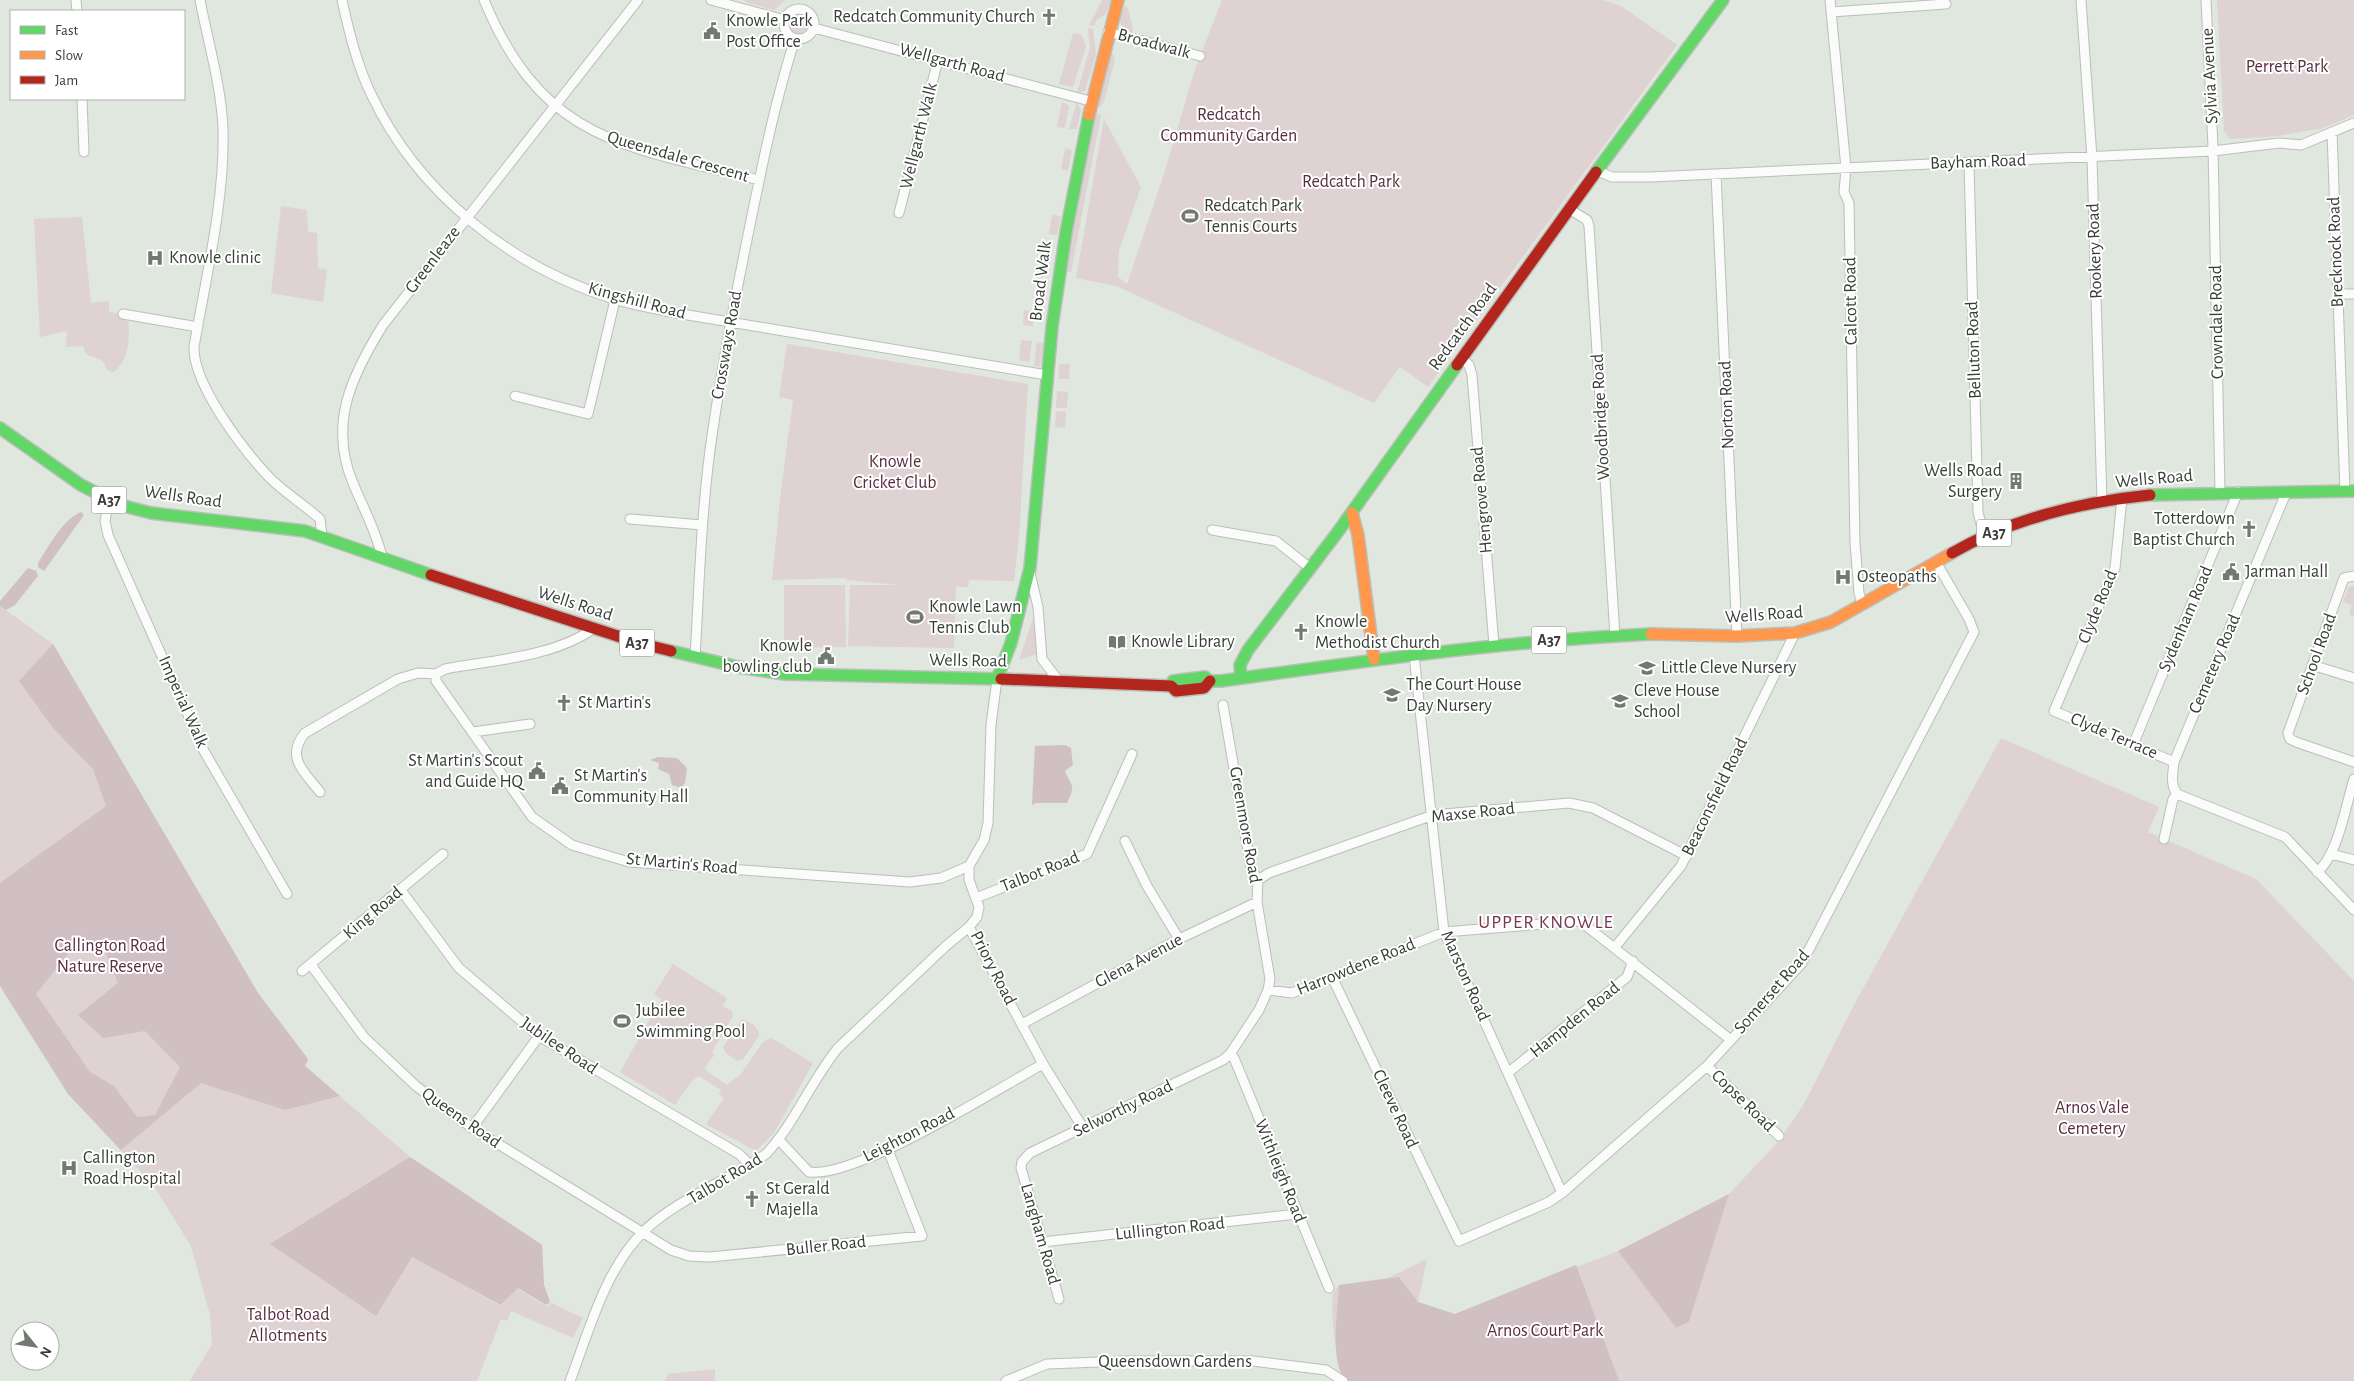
<svg xmlns="http://www.w3.org/2000/svg" width="2354" height="1381" font-family="'Alegreya Sans',sans-serif">
<style>
.green{fill:#ded2d3}
.forest{fill:#d0c0c3;fill-rule:evenodd}
.lines{fill:none;stroke-linecap:round;stroke-linejoin:round}
.street-casing{stroke:#bac0b9;stroke-width:11}
.fast-casing{stroke:#bac0b9;stroke-width:14}
.slow-casing{stroke:#bac0b9;stroke-width:14}
.jam-casing{stroke:#bac0b9;stroke-width:14}
.street{stroke:#fafbfa;stroke-width:9}
.fast{stroke:#63d668;stroke-width:11}
.slow{stroke:#ff974d;stroke-width:11}
.jam{stroke:#b3261e;stroke-width:11}
.labels{text-anchor:middle;dominant-baseline:central;stroke-width:4;stroke-linejoin:round;paint-order:stroke}
.shield{fill:#fff;stroke:#747873;stroke-width:1}
.shield-label{font-size:16px;font-weight:bold;fill:#383e37}
.poi-label{font-size:18px;fill:#383e37;stroke:#fff;text-anchor:start}
.street-label{font-size:18px;fill:#383e37;stroke:#fff}
.park-label{font-size:18px;fill:#5b2c3f;stroke:#fff}
.neighbourhood-label{font-size:19px;letter-spacing:1px;fill:#7a3753;stroke:#fff}
</style>
<rect width="100%" height="100%" fill="#dfe7de"/>
<!-- green -->
<path class="green" d="M 744,0 L 785,0 L 774,10 L 748,3 Z
M 1102,0 L 1111,0 L 1106,14 L 1097,20 L 1094,26 L 1089,25 Z
M 1222,0 L 1603,0 L 1621,6 L 1677,45 L 1428,387 L 1400,367 L 1374,403 L 1116,286 L 1076,278 L 1104,119 L 1141,187 L 1119,251 L 1118,277 L 1127,284 L 1165,171 L 1195,69 Z
M 2217,0 L 2354,0 L 2354,115 L 2323,128 L 2278,136 L 2230,139 L 2224,131 Z
M 1122,6 L 1128,8 L 1133,30 L 1132,33 L 1125,31 L 1119,20 Z
M789 25a10 10 0 1 1 20 0a10 10 0 1 1-20 0Z
M 1088,28 L 1093,29 L 1096,55 L 1085,91 L 1077,93 L 1090,48 Z
M 1073,33 L 1082,35 L 1086,47 L 1073,87 L 1059,84 Z
M 1111,50 L 1115,60 L 1104,102 L 1100,107 L 1095,105 Z
M 1062,102 L 1069,106 L 1065,128 L 1057,127 Z
M 1077,102 L 1081,110 L 1077,129 L 1069,129 Z
M 1093,113 L 1101,115 L 1071,272 L 1063,271 Z
M 1065,148 L 1072,150 L 1068,171 L 1061,169 Z
M 281,206 L 307,210 L 308,232 L 317,233 L 318,268 L 327,270 L 323,302 L 271,293 Z
M 1052,215 L 1061,216 L 1057,235 L 1049,234 Z
M 82,217 L 91,303 L 109,301 L 109,311 L 128,318 C 130,336 130,359 114,372 L 107,370 L 103,361 L 86,354 L 83,346 L 66,347 L 67,331 L 40,337 L 34,219 Z
M 1024,310 L 1034,311 L 1033,326 L 1023,325 Z
M 1021,340 L 1032,341 L 1029,362 L 1019,360 Z
M 1037,342 L 1045,343 L 1040,367 L 1034,366 Z
M 787,344 L 1028,384 L 1019,537 L 1014,581 L 969,580 L 968,587 L 956,587 L 954,648 L 848,646 L 850,585 L 899,585 L 847,580 L 846,578 L 772,580 L 781,490 L 793,400 L 779,397 Z
M 1059,364 L 1070,364 L 1069,379 L 1058,379 Z
M 1057,391 L 1068,392 L 1067,408 L 1056,408 Z
M 1056,411 L 1066,412 L 1065,428 L 1055,427 Z
M 784,585 L 845,585 L 846,647 L 784,648 Z
M 2354,585 L 2354,616 L 2349,615 L 2352,605 L 2343,602 L 2348,588 Z
M 0,606 L 53,644 L 258,993 L 308,1059 L 305,1066 L 410,1157 L 542,1245 L 544,1285 L 550,1302 L 546,1305 L 519,1288 L 501,1305 L 466,1287 L 501,1306 L 518,1289 L 547,1307 L 551,1303 L 583,1318 L 573,1338 L 511,1311 L 507,1321 L 501,1319 L 477,1381 L 190,1381 L 212,1344 L 210,1315 L 191,1246 L 154,1186 L 68,1094 L 0,985 Z
M 1033,619 L 1036,624 L 1037,654 L 1019,660 Z
M 2001,738 L 2159,807 L 2148,832 L 2256,879 L 2354,981 L 2354,1381 L 1346,1381 C 1336,1370 1330,1310 1333,1295 C 1333,1292 1337,1288 1339,1285 L 1388,1278 L 1427,1259 L 1418,1302 L 1455,1314 L 1618,1251 L 1676,1328 L 1689,1322 L 1729,1194 L 1778,1142 L 1804,1104 L 1854,1005 Z
M 673,964 L 727,998 L 723,1006 L 732,1011 L 733,1016 L 712,1052 L 715,1054 L 704,1069 L 727,1085 L 741,1074 L 763,1042 L 771,1038 L 813,1063 L 774,1133 L 756,1151 L 706,1124 L 724,1098 L 719,1094 L 721,1090 L 699,1076 L 692,1081 L 675,1105 L 620,1072 L 661,999 L 654,994 Z
M 742,1019 L 754,1025 L 759,1032 L 759,1036 L 743,1059 L 737,1061 L 725,1052 L 723,1047 Z
M 715,1369 L 715,1381 L 665,1381 L 668,1374 Z"/>
<!-- forest -->
<path class="forest" d="M 81,512 L 84,515 L 44,571 L 38,567 L 38,563 C 49,546 62,520 81,512 Z
M 28,568 L 36,571 L 38,576 L 15,605 L 6,610 L 0,606 L 0,601 Z
M 53,644 L 258,993 L 308,1059 L 305,1066 L 340,1096 L 285,1110 L 201,1083 L 121,1150 L 68,1094 L 0,986 L 0,883 L 106,806 L 93,769 L 53,728 L 19,681 ZM 78,941 L 103,947 L 118,983 L 78,1015 L 103,1038 L 145,1031 L 180,1067 L 155,1115 L 137,1117 L 114,1086 L 90,1072 L 36,994 Z
M 1035,746 L 1065,745 L 1071,748 L 1073,765 L 1065,771 C 1072,787 1076,785 1067,803 L 1036,803 L 1032,805 Z
M 658,757 L 677,758 L 687,768 L 685,783 L 681,788 L 672,785 L 669,774 L 658,769 L 659,763 L 650,760 Z
M 410,1157 L 542,1245 L 544,1285 L 550,1302 L 546,1305 L 518,1288 L 501,1305 L 412,1257 L 376,1316 L 270,1244 Z
M 1729,1194 L 1689,1322 L 1676,1328 L 1618,1251 Z
M 1576,1265 L 1619,1381 L 1346,1381 C 1329,1363 1338,1309 1339,1285 L 1399,1277 L 1418,1302 L 1455,1314 Z"/>
<g class="lines">
<!-- street casing -->
<g class="street-casing">
<path id="street" d="M 76,0 L 77,11
M 200,0 C 208,42 221,85 223,128 C 225,201 206,276 194,347 C 193,384 242,448 267,475 C 282,491 303,504 320,519 L 322,536
M 342,0 C 349,32 357,65 371,94 C 418,193 511,267 614,299 C 632,305 652,308 670,312 L 1047,375
M 484,0 C 543,142 625,146 759,180
M 711,0 L 785,20
M 1830,0 L 1846,168 L 1844,192 L 1849,203 L 1855,543 L 1859,593 L 1862,604
M 2081,0 L 2092,158 L 2102,502
M 2206,0 L 2213,147 L 2220,492
M784 24a15 15 0 1 1 30 0a15 15 0 1 1-30 0Z
M 1831,12 L 1946,4
M 814,28 L 1090,101
M 1108,32 L 1200,56
M 82,99 L 84,152
M 2332,132 L 2345,491
M 1969,163 L 1978,512 L 1984,536
M 1598,171 L 1612,177 L 1650,177 L 2213,151 L 2279,143 L 2301,145 L 2354,123
M 1716,174 L 1737,636
M 1569,209 L 1587,220 L 1589,226 L 1615,636
M 899,213 L 938,60
M 2338,294 L 2354,294
M 123,314 L 198,327
M 1462,359 L 1469,365 L 1472,375 L 1494,645
M 515,396 L 588,414 L 615,300
M 2122,498 L 2115,568 L 2054,711 L 2174,762
M 109,500 L 105,521 L 108,535 L 204,751 L 287,894
M 630,519 L 702,525
M 1212,530 L 1276,541 L 1310,568
M 382,557 C 376,530 363,508 353,483 C 328,424 352,375 383,325 L 638,0
M 1030,573 L 1038,607 L 1042,659 L 1058,680
M 2354,576 L 2344,578 L 2288,733 L 2290,739 L 2296,742 L 2354,762
M 594,628 C 555,657 492,660 445,669 L 436,674 L 436,681 L 532,817 L 572,845 L 629,862 L 910,882 L 941,878 L 969,866
M 1414,655 L 1444,932 L 1562,1193
M 695,658 C 699,589 701,519 710,450 C 720,376 734,303 749,230 C 762,166 775,101 795,39
M 2312,665 L 2354,678
M 473,732 L 530,724
M 2133,745 L 2238,492
M 320,792 C 304,772 285,757 305,733 L 398,679 L 418,673 L 436,674
M 2177,794 C 2170,784 2173,773 2174,762 L 2286,493
M 2177,794 L 2285,837 L 2354,910
M 2164,839 L 2173,799 L 2177,794
M 1125,841 L 1147,886 L 1179,939
M 2331,854 L 2354,860
M 2317,872 C 2338,856 2346,804 2354,779
M 1258,880 L 1269,873 L 1433,815 L 1569,803 L 1593,808 L 1687,856
M 400,889 L 459,968 L 539,1036 L 739,1154 L 750,1165
M 976,898 L 1087,854 L 1132,754
M 969,927 L 1043,1064 L 1083,1128
M 1615,947 L 1681,866 L 1795,633
M 311,965 L 364,1037 L 416,1086 L 472,1128 L 671,1250 L 689,1256 L 710,1257 L 922,1236 L 888,1150
M 302,971 L 443,854
M 1332,977 L 1459,1241 L 1549,1202 L 1562,1193 L 1707,1066 L 1802,963 L 1974,632 L 1969,619 L 1936,562
M 1268,990 L 1292,993 L 1444,932 L 1580,921 L 1731,1040
M 1022,1024 L 1179,939 L 1257,902
M 1230,1054 L 1234,1058 L 1329,1288
M 1707,1066 L 1779,1136
M 1509,1072 L 1627,977 L 1633,961
M 472,1128 L 539,1036
M 779,1140 L 809,1172 C 856,1179 997,1089 1043,1064
M 1042,1242 L 1297,1214
M 1059,1299 L 1021,1168 L 1022,1162 L 1030,1153 L 1223,1060 L 1230,1054 L 1259,1010 L 1268,990 L 1270,979 L 1257,902 L 1258,880 L 1251,868 L 1223,705
M 570,1381 C 589,1331 605,1269 644,1231 C 676,1200 729,1180 766,1154 C 795,1123 811,1081 838,1048 L 947,945 L 969,927 L 977,917 L 979,907 L 969,880 L 969,866 L 984,840 L 988,823 L 991,725 L 997,679
M 1006,1381 L 1047,1364 L 1126,1361 L 1253,1361 L 1326,1370 L 1343,1381"/>
</g>
<!-- fast casing -->
<g class="fast-casing">
<path id="fast" d="M 1596,172 L 1723,0
M 0,428 L 81,485 L 120,505 L 151,513 L 305,531 L 431,575
M 2150,495 L 2354,491
M 671,651 L 738,667 L 785,674 L 1001,679
M 1241,678 L 1240,665 L 1248,650 L 1337,533 L 1457,365
M 997,679 L 1011,643 L 1030,568 L 1052,327 L 1066,232 L 1089,115
M 1171,686 L 1173,681 L 1205,677 L 1210,681 L 1221,681 C 1364,661 1507,641 1651,634"/>
</g>
<!-- slow casing -->
<g class="slow-casing">
<path id="slow" d="M 1089,115 L 1118,0
M 1352,513 L 1358,535 L 1374,659
M 1651,634 L 1737,636 L 1795,633 L 1831,622 L 1952,553"/>
</g>
<!-- jam casing -->
<g class="jam-casing">
<path id="jam" d="M 1457,365 L 1596,172
M 1952,553 C 2011,519 2082,502 2150,495
M 431,575 L 639,643 L 671,651
M 1001,679 L 1171,686 L 1176,691 L 1204,688 L 1210,681"/>
</g>
<!-- street -->
<use href="#street" class="street"/>
<!-- fast -->
<use href="#fast" class="fast"/>
<!-- slow -->
<use href="#slow" class="slow"/>
<!-- jam -->
<use href="#jam" class="jam"/>
</g>
<!-- icons -->
<defs>
<g id="church-bare" transform="scale(1.35)"><path d="M-1.2-6h2.4v3.5h3.3v2.4h-3.3V6h-2.4V-.1h-3.3v-2.4h3.3Z" fill="#727971" stroke="#fff" stroke-width="2.5" paint-order="stroke"/></g>
<g id="civic-bare" transform="scale(1.35)"><path d="M-.6-6.5H3V-4.5H.6V-3L4-1V1h2V6H-6V1h2V-1L-.6-3ZM-1.2 2.5V6h2.4V2.5Z" fill="#727971" stroke="#fff" stroke-width="2.5" paint-order="stroke"/></g>
<g id="stadium-bare" transform="scale(1.35)"><path d="M0-5a6.5 5 0 1 0 0 10a6.5 5 0 1 0 0-10ZM-3.5-1.8h7v3.6h-7Z" fill="#727971" stroke="#fff" stroke-width="2.5" paint-order="stroke"/></g>
<g id="hospital-bare" transform="scale(1.35)"><path d="M-5-5h3v3.5h4V-5h3V5h-3V1.5h-4V5h-3Z" fill="#727971" stroke="#fff" stroke-width="2.5" paint-order="stroke"/></g>
<g id="building-bare" transform="scale(1.35)"><path d="M-4-6H4V6H1V3H-1V6H-4ZM-2.5-4.3h1.7v1.8h-1.7ZM.8-4.3h1.7v1.8H.8ZM-2.5-1h1.7V.8h-1.7ZM.8-1h1.7V.8H.8Z" fill="#727971" stroke="#fff" stroke-width="2.5" paint-order="stroke"/></g>
<g id="library-bare" transform="scale(1.35)"><path d="M-6-4Q-3-5.5-.7-3.5V5Q-3 3-6 4ZM6-4Q3-5.5 .7-3.5V5Q3 3 6 4Z" fill="#727971" stroke="#fff" stroke-width="2.5" paint-order="stroke"/></g>
<g id="school-bare" transform="scale(1.35)"><path d="M0-5L7-2L0 1L-7-2ZM-4 1L0 2.5L4 1V4Q0 6-4 4Z" fill="#727971" stroke="#fff" stroke-width="2.5" paint-order="stroke"/></g>
</defs>
<g fill-rule="evenodd">
<use href="#church-bare" x="1049" y="17"/>
<use href="#civic-bare" x="712" y="31"/>
<use href="#stadium-bare" x="1190" y="216"/>
<use href="#hospital-bare" x="155" y="258"/>
<use href="#building-bare" x="2016" y="481"/>
<use href="#church-bare" x="2249" y="529"/>
<use href="#civic-bare" x="2231" y="572"/>
<use href="#hospital-bare" x="1843" y="577"/>
<use href="#stadium-bare" x="915" y="617"/>
<use href="#church-bare" x="1301" y="632"/>
<use href="#library-bare" x="1117" y="642"/>
<use href="#civic-bare" x="826" y="656"/>
<use href="#school-bare" x="1647" y="668"/>
<use href="#school-bare" x="1392" y="695"/>
<use href="#school-bare" x="1620" y="701"/>
<use href="#church-bare" x="564" y="703"/>
<use href="#civic-bare" x="537" y="771"/>
<use href="#civic-bare" x="560" y="786"/>
<use href="#stadium-bare" x="622" y="1021"/>
<use href="#hospital-bare" x="69" y="1168"/>
<use href="#church-bare" x="752" y="1199"/>
</g>
<g class="labels">
<!-- shield labels -->
<g class="shield">
<rect x="91.5" y="486.5" width="35" height="27" rx="4"/>
<rect x="1976.5" y="519.5" width="35" height="27" rx="4"/>
<rect x="1531.5" y="626.5" width="35" height="27" rx="4"/>
<rect x="619.5" y="629.5" width="35" height="27" rx="4"/>
</g>
<g class="shield-label">
<text x="109" y="500">A37</text>
<text x="1994" y="533">A37</text>
<text x="1549" y="640">A37</text>
<text x="637" y="643">A37</text>
</g>
<!-- poi labels -->
<g class="poi-label">
<text x="1035" y="17" text-anchor="end">Redcatch Community Church</text>
<text x="726" y="21">Knowle Park<tspan x="726" dy="21">Post Office</tspan></text>
<text x="1204" y="206">Redcatch Park<tspan x="1204" dy="21">Tennis Courts</tspan></text>
<text x="169" y="258">Knowle clinic</text>
<text x="2002" y="471" text-anchor="end">Wells Road<tspan x="2002" dy="21">Surgery</tspan></text>
<text x="2235" y="519" text-anchor="end">Totterdown<tspan x="2235" dy="21">Baptist Church</tspan></text>
<text x="2245" y="572">Jarman Hall</text>
<text x="1857" y="577">Osteopaths</text>
<text x="929" y="607">Knowle Lawn<tspan x="929" dy="21">Tennis Club</tspan></text>
<text x="1315" y="622">Knowle<tspan x="1315" dy="21">Methodist Church</tspan></text>
<text x="1131" y="642">Knowle Library</text>
<text x="812" y="646" text-anchor="end">Knowle<tspan x="812" dy="21">bowling club</tspan></text>
<text x="1661" y="668">Little Cleve Nursery</text>
<text x="1406" y="685">The Court House<tspan x="1406" dy="21">Day Nursery</tspan></text>
<text x="1634" y="691">Cleve House<tspan x="1634" dy="21">School</tspan></text>
<text x="578" y="703">St Martin's</text>
<text x="523" y="761" text-anchor="end">St Martin's Scout<tspan x="523" dy="21">and Guide HQ</tspan></text>
<text x="574" y="776">St Martin's<tspan x="574" dy="21">Community Hall</tspan></text>
<text x="636" y="1011">Jubilee<tspan x="636" dy="21">Swimming Pool</tspan></text>
<text x="83" y="1158">Callington<tspan x="83" dy="21">Road Hospital</tspan></text>
<text x="766" y="1189">St Gerald<tspan x="766" dy="21">Majella</tspan></text>
</g>
<!-- street labels -->
<g class="street-label">
<text transform="translate(1154 44) rotate(15)">Broadwalk</text>
<text transform="translate(952 63) rotate(15)">Wellgarth Road</text>
<text transform="translate(2210 76) rotate(-93)">Sylvia Avenue</text>
<text transform="translate(919 136) rotate(-76)">Wellgarth Walk</text>
<text transform="translate(678 157) rotate(16)">Queensdale Crescent</text>
<text transform="translate(1978 162) rotate(-2)">Bayham Road</text>
<text transform="translate(2095 251) rotate(-92)">Rookery Road</text>
<text transform="translate(2336 252) rotate(-92)">Brecknock Road</text>
<text transform="translate(433 260) rotate(-53)">Greenleaze</text>
<text transform="translate(1041 281) rotate(-83)">Broad Walk</text>
<text transform="translate(637 301) rotate(15)">Kingshill Road</text>
<text transform="translate(1851 301) rotate(-91)">Calcott Road</text>
<text transform="translate(2217 322) rotate(-91)">Crowndale Road</text>
<text transform="translate(1463 327) rotate(-54)">Redcatch Road</text>
<text transform="translate(727 345) rotate(-80)">Crossways Road</text>
<text transform="translate(1974 350) rotate(-92)">Belluton Road</text>
<text transform="translate(1727 405) rotate(-92)">Norton Road</text>
<text transform="translate(1601 417) rotate(-93)">Woodbridge Road</text>
<text transform="translate(2154 479) rotate(-5)">Wells Road</text>
<text transform="translate(183 497) rotate(8)">Wells Road</text>
<text transform="translate(1482 500) rotate(-95)">Hengrove Road</text>
<text transform="translate(575 604) rotate(18)">Wells Road</text>
<text transform="translate(2098 607) rotate(-68)">Clyde Road</text>
<text transform="translate(1764 615) rotate(-4)">Wells Road</text>
<text transform="translate(2186 619) rotate(-67)">Sydenham Road</text>
<text transform="translate(2317 654) rotate(-70)">School Road</text>
<text transform="translate(968 661) rotate(1)">Wells Road</text>
<text transform="translate(2215 664) rotate(-67)">Cemetery Road</text>
<text transform="translate(183 702) rotate(66)">Imperial Walk</text>
<text transform="translate(2114 736) rotate(23)">Clyde Terrace</text>
<text transform="translate(1715 797) rotate(-64)">Beaconsfield Road</text>
<text transform="translate(1473 813) rotate(-6)">Maxse Road</text>
<text transform="translate(1245 825) rotate(80)">Greenmore Road</text>
<text transform="translate(682 864) rotate(5)">St Martin's Road</text>
<text transform="translate(1040 872) rotate(-22)">Talbot Road</text>
<text transform="translate(373 913) rotate(-40)">King Road</text>
<text transform="translate(1139 961) rotate(-28)">Glena Avenue</text>
<text transform="translate(1356 967) rotate(-22)">Harrowdene Road</text>
<text transform="translate(993 968) rotate(63)">Priory Road</text>
<text transform="translate(1465 976) rotate(66)">Marston Road</text>
<text transform="translate(1772 992) rotate(-49)">Somerset Road</text>
<text transform="translate(1575 1020) rotate(-39)">Hampden Road</text>
<text transform="translate(559 1046) rotate(34)">Jubilee Road</text>
<text transform="translate(1743 1101) rotate(44)">Copse Road</text>
<text transform="translate(1123 1109) rotate(-26)">Selworthy Road</text>
<text transform="translate(1395 1109) rotate(65)">Cleeve Road</text>
<text transform="translate(461 1118) rotate(35)">Queens Road</text>
<text transform="translate(909 1135) rotate(-27)">Leighton Road</text>
<text transform="translate(1280 1171) rotate(68)">Withleigh Road</text>
<text transform="translate(725 1179) rotate(-31)">Talbot Road</text>
<text transform="translate(1170 1229) rotate(-6)">Lullington Road</text>
<text transform="translate(1040 1234) rotate(74)">Langham Road</text>
<text transform="translate(826 1246) rotate(-6)">Buller Road</text>
<text x="1175" y="1362">Queensdown Gardens</text>
</g>
<!-- park labels -->
<g class="park-label">
<text x="2287" y="67">Perrett Park</text>
<text x="1229" y="115">Redcatch<tspan x="1229" dy="21">Community Garden</tspan></text>
<text x="1351" y="182">Redcatch Park</text>
<text x="895" y="462">Knowle<tspan x="895" dy="21">Cricket Club</tspan></text>
<text x="110" y="946">Callington Road<tspan x="110" dy="21">Nature Reserve</tspan></text>
<text x="2092" y="1108">Arnos Vale<tspan x="2092" dy="21">Cemetery</tspan></text>
<text x="288" y="1315">Talbot Road<tspan x="288" dy="21">Allotments</tspan></text>
<text x="1545" y="1331">Arnos Court Park</text>
</g>
<!-- neighbourhood labels -->
<g class="neighbourhood-label">
<text x="1546" y="922">UPPER KNOWLE</text>
</g>
</g>
<!-- legend -->
<rect x="10" y="10" width="175" height="90" fill="#ffffff" stroke="#afb2af"/>
<rect x="20" y="26" width="25" height="8" fill="#63d668" stroke="#afb2af"/>
<text x="55" y="35" font-size="15" fill="#383e37">Fast</text>
<rect x="20" y="51" width="25" height="8" fill="#ff974d" stroke="#afb2af"/>
<text x="55" y="60" font-size="15" fill="#383e37">Slow</text>
<rect x="20" y="76" width="25" height="8" fill="#b3261e" stroke="#afb2af"/>
<text x="55" y="85" font-size="15" fill="#383e37">Jam</text>
<!-- north arrow -->
<g transform="translate(35 1346) rotate(120)"><circle r="24" fill="#ffffff" stroke="#afb2af"/>
<path d="M0-4L9 19L0 12L-9 19Z" fill="#727971"/>
<text y="-8" font-size="14" font-weight="bold" text-anchor="middle" fill="#383e37">N</text>
</g>
</svg>
